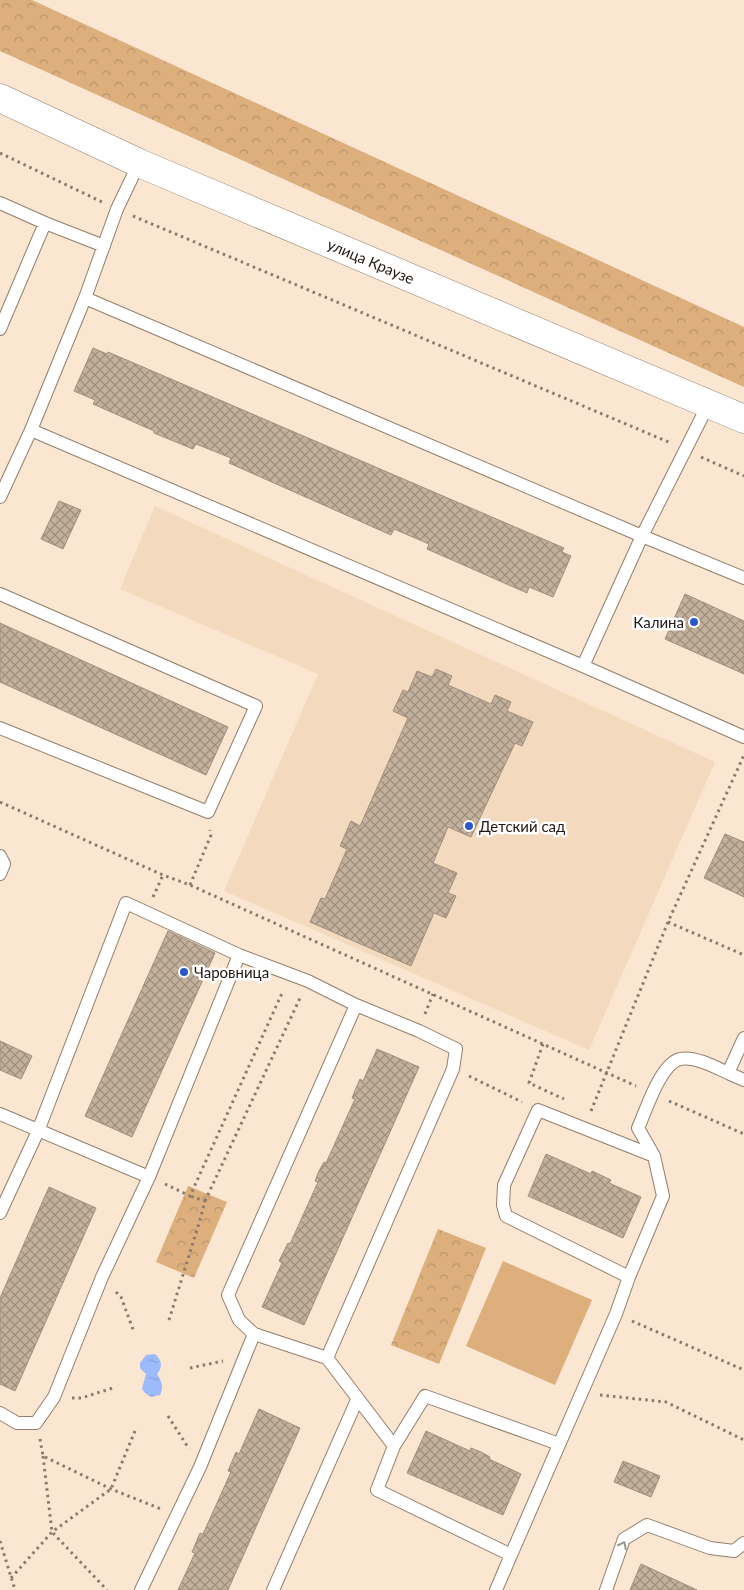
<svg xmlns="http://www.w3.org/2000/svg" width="744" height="1590" font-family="Lato,sans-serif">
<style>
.built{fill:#f3dabe}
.forest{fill:url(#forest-crowns)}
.pitch{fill:#dcaf7d}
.water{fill:url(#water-ripples)}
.building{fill:url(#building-cross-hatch);stroke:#a28f7c}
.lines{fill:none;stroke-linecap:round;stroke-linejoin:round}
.service-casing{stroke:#917f6b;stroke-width:14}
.secondary-casing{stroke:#917f6b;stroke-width:29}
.path{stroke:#887b6d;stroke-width:3;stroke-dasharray:2.5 4;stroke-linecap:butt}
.service{stroke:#fff;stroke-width:12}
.secondary{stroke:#fff;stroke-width:28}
.oneway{stroke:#9b9894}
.poi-dot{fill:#2a59c7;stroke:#fff;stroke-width:2}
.labels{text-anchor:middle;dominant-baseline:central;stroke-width:5;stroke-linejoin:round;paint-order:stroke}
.street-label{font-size:15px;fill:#201912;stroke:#fff}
.poi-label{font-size:15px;fill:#201912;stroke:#fff;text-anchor:start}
</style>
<defs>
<pattern id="forest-crowns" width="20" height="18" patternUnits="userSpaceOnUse" patternTransform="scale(1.25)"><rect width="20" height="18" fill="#dcaf7d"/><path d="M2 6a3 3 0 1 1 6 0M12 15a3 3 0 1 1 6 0" fill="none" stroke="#bc966b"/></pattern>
<pattern id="water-ripples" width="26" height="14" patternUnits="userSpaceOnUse" patternTransform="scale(1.25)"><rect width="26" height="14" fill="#9bbbfd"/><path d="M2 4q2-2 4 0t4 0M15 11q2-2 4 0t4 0" fill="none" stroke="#85a0d8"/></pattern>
<pattern id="building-cross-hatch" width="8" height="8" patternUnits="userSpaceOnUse" patternTransform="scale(1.25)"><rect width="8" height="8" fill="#c4b19d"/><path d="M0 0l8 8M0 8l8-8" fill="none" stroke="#9f8f7f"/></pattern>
</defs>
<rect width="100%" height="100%" fill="#fae6d1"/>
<!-- built -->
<path class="built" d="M 155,506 L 715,762 L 589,1050 L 224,891 L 318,674 L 120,589 Z"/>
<!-- forest -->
<path class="forest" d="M 0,0 L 32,0 L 744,327 L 744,387 L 0,51 Z
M 188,1186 L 227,1202 L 194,1278 L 156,1262 Z
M 438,1229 L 486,1248 L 439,1364 L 391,1345 Z"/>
<!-- pitch -->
<path class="pitch" d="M 503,1261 L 592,1300 L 555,1385 L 466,1346 Z"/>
<!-- water -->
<path class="water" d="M 155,1354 C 162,1360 163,1367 157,1374 C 162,1382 164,1386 160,1395 L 151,1397 L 145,1393 L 142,1389 L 146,1374 L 140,1368 L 140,1363 L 146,1355 Z"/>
<!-- building -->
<path class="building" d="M 93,348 L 107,354 L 108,352 L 564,548 L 562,552 L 571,556 L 553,597 L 529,587 L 527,593 L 427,549 L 429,544 L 394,529 L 391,535 L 229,463 L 231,458 L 196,444 L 193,449 L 154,433 L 154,431 L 93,404 L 95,400 L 74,391 Z
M 59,501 L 81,510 L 63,549 L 41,539 Z
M 685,594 L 744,621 L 744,674 L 665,639 Z
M 0,623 L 228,727 L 206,775 L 0,682 Z
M 436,669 L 452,676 L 448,685 L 491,704 L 495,695 L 511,702 L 507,711 L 533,722 L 522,746 L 515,743 L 471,837 L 448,827 L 433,863 L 457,873 L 448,893 L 456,896 L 446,918 L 434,913 L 411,966 L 310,922 L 321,898 L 325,899 L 347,849 L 340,846 L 351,821 L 360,826 L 408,718 L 393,711 L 403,690 L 408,692 L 417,671 L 432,677 Z
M 725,834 L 744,842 L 744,897 L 704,878 Z
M 168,931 L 215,953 L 132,1137 L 85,1116 Z
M 0,1041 L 32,1056 L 21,1079 L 0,1070 Z
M 377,1049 L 419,1067 L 304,1325 L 262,1307 L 282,1263 L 279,1261 L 288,1243 L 290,1244 L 318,1182 L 315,1181 L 319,1171 L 324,1162 L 326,1163 L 355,1099 L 352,1098 L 356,1088 L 360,1079 L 363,1081 Z
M 546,1154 L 591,1174 L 592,1171 L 611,1180 L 609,1183 L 641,1197 L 623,1238 L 528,1196 Z
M 49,1187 L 96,1208 L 15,1391 L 0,1384 L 0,1298 Z
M 259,1409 L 300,1428 L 228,1590 L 178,1590 L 195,1553 L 192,1552 L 200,1533 L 203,1534 L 231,1472 L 228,1471 L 236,1452 L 239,1454 Z
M 426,1431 L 470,1451 L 471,1448 L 481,1452 L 490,1457 L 489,1459 L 521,1474 L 503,1515 L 407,1473 Z
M 623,1461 L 660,1476 L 651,1497 L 614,1482 Z
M 641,1564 L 697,1590 L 630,1590 Z"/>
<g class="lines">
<!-- service casing -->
<g class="service-casing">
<path id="service" d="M 139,163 L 117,209 L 85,298 L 642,536 L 744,578
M 0,203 L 45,223
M 85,298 L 31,430 L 583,666 L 744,737
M 0,329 L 45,223 L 104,246
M 0,497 L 31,430
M 0,594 L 256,706 L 208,812 L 0,728
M 583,666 L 642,536 L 709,403
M 0,856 L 4,864 L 0,874
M 239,955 L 308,981 L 356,1005 L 419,1031 L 456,1049 L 453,1069 L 327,1358
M 744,1038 L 728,1073 L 744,1080
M 0,1114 L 149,1177
M 654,1156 L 538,1110 L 504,1185 L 503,1205 L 506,1216 L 629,1277 L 663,1196 L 654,1156 L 638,1128 C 646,1111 660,1064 680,1059 C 695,1056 715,1067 728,1073
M 0,1213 L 38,1131 L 126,903 L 239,955 L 149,1177 L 102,1277 L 54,1397 L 36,1423 L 17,1423 L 0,1413
M 254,1334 L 239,1320 L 228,1295 L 356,1005
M 394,1446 L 425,1396 L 559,1444
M 511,1555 L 616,1314 L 629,1277
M 141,1590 L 200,1467 L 254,1334 L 327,1358 L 394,1446 L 377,1490 L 511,1555 L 496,1590
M 273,1590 L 357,1400
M 606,1590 L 624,1539 L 647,1525 L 710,1548 L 734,1551 L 744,1543"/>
</g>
<!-- secondary casing -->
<g class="secondary-casing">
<path id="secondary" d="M 0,98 L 139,163 L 744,419"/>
</g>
<!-- path -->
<path class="path" d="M 0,153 L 102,202
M 133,216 L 671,443
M 701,457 L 744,476
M 0,802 L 163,875 L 190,885 L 636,1086
M 190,885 L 211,835 L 210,830
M 153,897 L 163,875
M 668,922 L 744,955
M 425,1014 L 433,994
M 543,1044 L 529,1083 L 564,1099
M 469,1076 L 522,1102
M 669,1101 L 744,1134
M 591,1111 L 668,922 L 744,755
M 165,1184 L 190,1196 L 283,991
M 205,1201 L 301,996
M 116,1292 L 121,1297 L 134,1332
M 169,1320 L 200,1220 L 205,1201 L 190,1196
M 632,1321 L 744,1370
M 190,1368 L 223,1361
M 600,1395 L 666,1402 L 744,1440
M 72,1398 L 81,1398 L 113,1388
M 168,1416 L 189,1449
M 40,1439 L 43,1456 L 111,1489 L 161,1509
M 43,1456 L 52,1532 L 107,1590
M 0,1541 L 15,1590
M 11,1578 L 52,1532 L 111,1489 L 135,1431"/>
<!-- service -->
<use href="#service" class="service"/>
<!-- secondary -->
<use href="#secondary" class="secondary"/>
</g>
<!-- one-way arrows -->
<defs><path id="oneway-chevron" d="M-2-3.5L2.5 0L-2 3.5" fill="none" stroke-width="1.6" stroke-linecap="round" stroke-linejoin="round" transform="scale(1.25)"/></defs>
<use class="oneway" href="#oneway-chevron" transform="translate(623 1545) rotate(-63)"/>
<!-- markers -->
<g class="poi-dot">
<circle cx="694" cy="622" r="5"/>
<circle cx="469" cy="826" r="5"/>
<circle cx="184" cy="972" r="5"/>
</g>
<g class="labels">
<!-- street labels -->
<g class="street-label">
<text transform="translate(371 261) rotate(23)">улица Краузе</text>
</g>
<!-- poi labels -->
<g class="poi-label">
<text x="684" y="622" text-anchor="end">Калина</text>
<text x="479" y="826">Детский сад</text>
<text x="194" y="972">Чаровница</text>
</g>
</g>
</svg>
